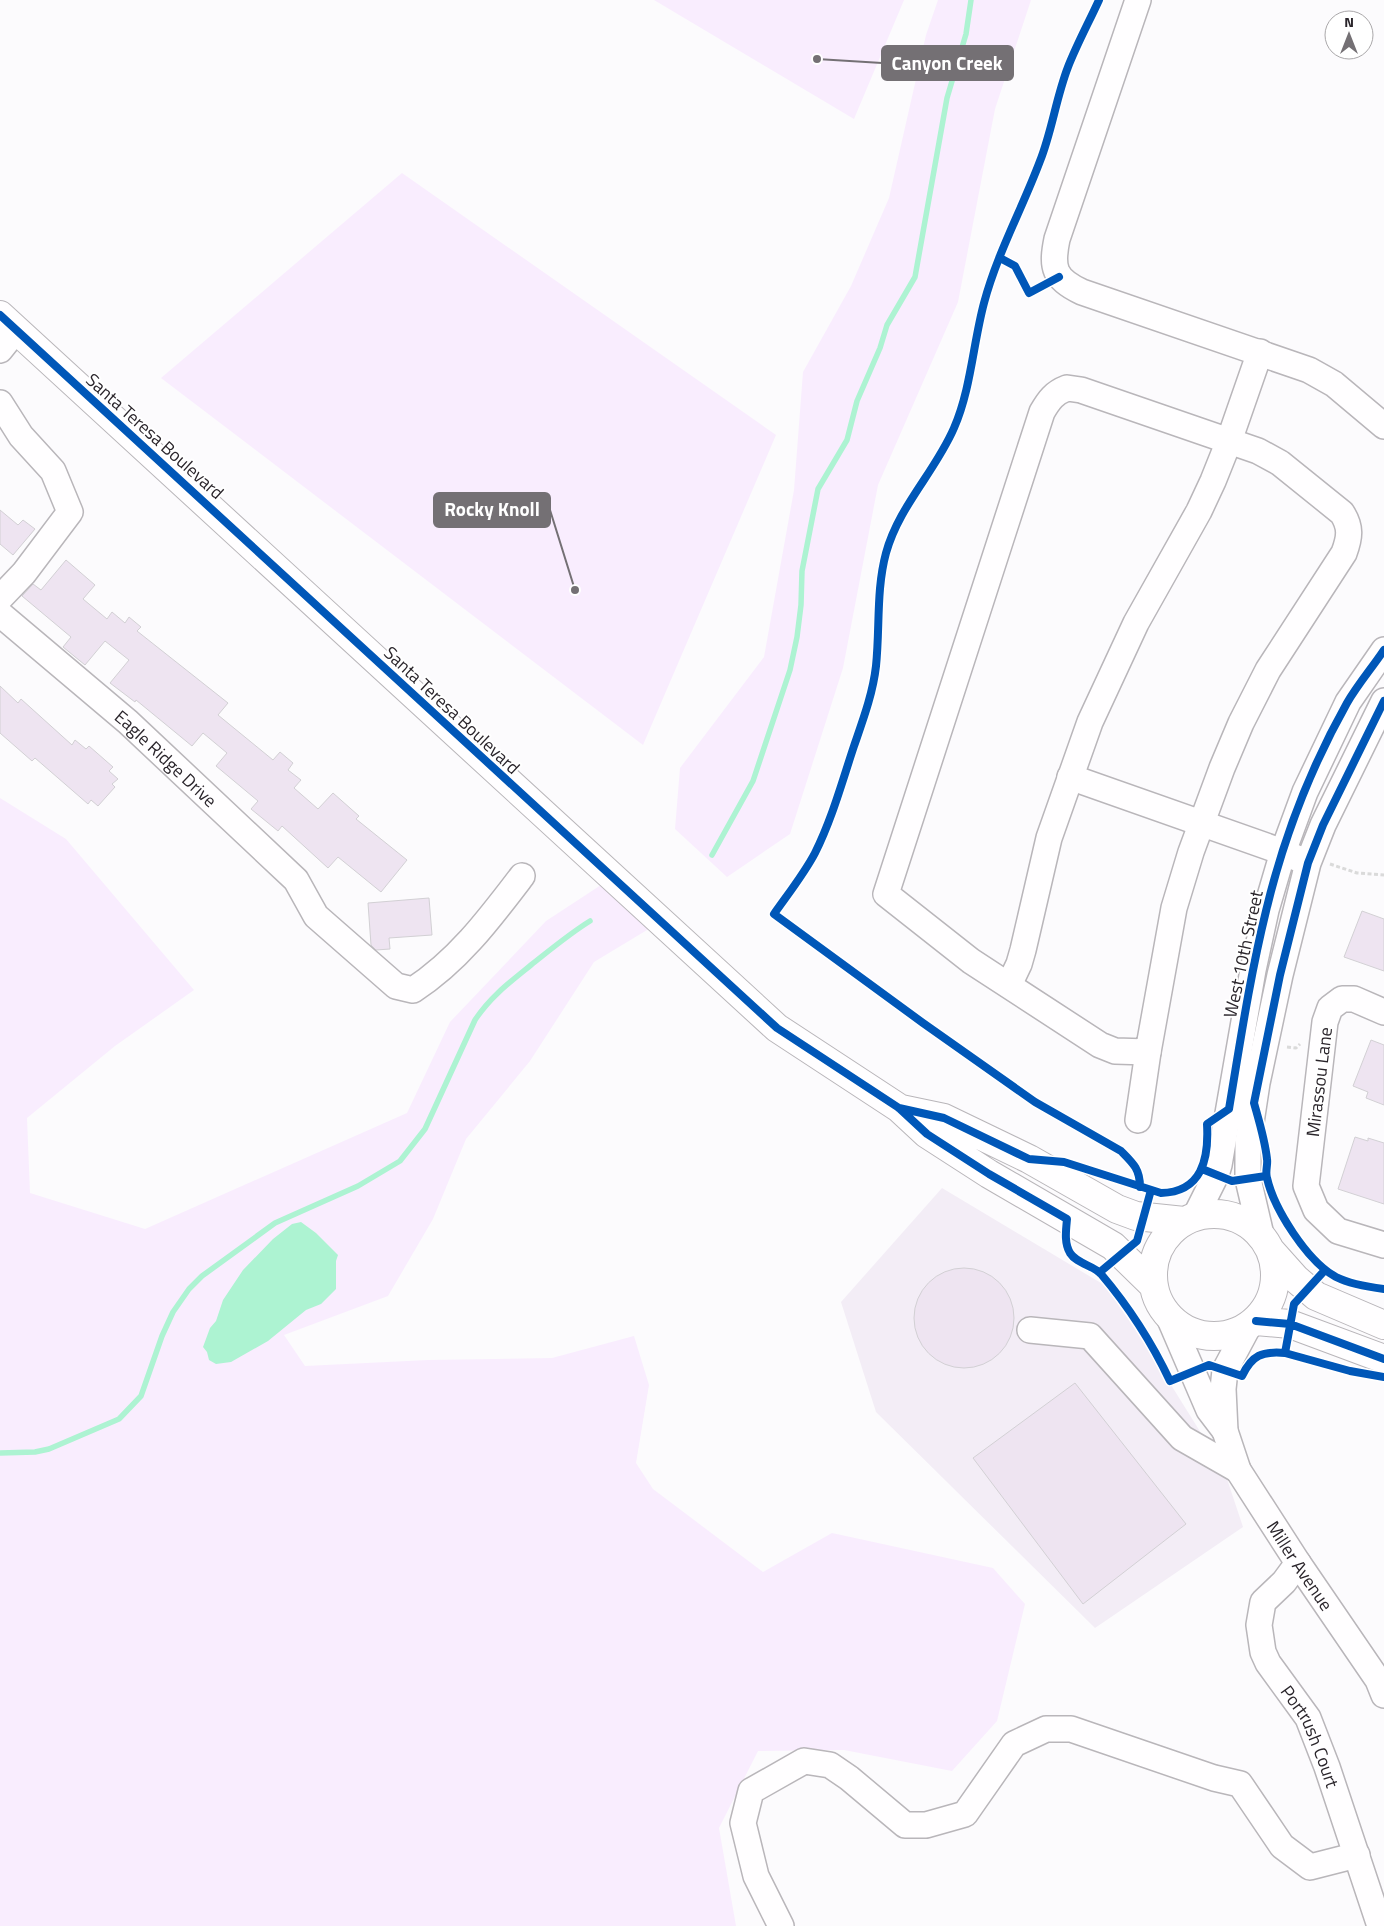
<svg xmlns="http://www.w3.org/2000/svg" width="1384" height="1926" font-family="'Titillium Web',sans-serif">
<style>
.built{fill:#f3edf6}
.green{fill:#f9edfe}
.water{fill:#adf3d2}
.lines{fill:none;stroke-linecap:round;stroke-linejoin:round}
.stream{stroke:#adf3d2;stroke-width:5.5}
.building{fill:#eee4f1;stroke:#d2d0d4}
.minor-casing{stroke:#b9b6ba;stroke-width:28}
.major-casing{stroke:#b9b6ba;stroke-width:30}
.path{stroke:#dadada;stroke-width:3;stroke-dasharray:4 2.5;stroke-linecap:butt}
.minor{stroke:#fffeff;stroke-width:25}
.major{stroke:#fffeff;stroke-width:28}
.cycleway-casing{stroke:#fff;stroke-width:11}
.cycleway{stroke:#0057b8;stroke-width:8}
.labels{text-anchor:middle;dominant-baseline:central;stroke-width:4;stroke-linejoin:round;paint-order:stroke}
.street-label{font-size:18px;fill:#2a252b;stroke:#fff}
.leader{fill:none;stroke:#747074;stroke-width:2}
.callout-dot{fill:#747074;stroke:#fff;stroke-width:2}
.callout{fill:#747074;stroke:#747074;stroke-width:2}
.callout-label{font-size:19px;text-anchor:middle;font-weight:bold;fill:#fff}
</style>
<rect width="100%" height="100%" fill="#fcfbfd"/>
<!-- built -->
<path class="built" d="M 942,1188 L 1106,1286 L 1153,1356 L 1224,1470 L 1243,1527 L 1095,1628 L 876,1412 L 841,1302 Z"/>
<!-- green -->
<path class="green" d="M 654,0 L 904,0 L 854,119 Z
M 938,0 L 1031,0 L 995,109 L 958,302 L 878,485 L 843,668 L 790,834 L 727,877 L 675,829 L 680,768 L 764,657 L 794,490 L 803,372 L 851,286 L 889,198 L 926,35 Z
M 402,173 L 776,435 L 643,745 L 161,378 Z
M 0,798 L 66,839 L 194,990 L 115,1046 L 27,1118 L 30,1193 L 145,1229 L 407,1113 L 450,1022 L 546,921 L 601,885 L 652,927 L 594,962 L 530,1061 L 466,1139 L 433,1219 L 388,1296 L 284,1335 L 305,1366 L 428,1360 L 552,1358 L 634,1336 L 649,1385 L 636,1463 L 653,1489 L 763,1572 L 832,1533 L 993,1568 L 1025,1604 L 997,1721 L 952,1771 L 844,1750 L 758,1751 L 719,1828 L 736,1926 L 0,1926 Z"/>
<!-- water -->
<path class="water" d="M 301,1222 L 316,1233 L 338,1255 L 336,1261 L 336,1289 L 321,1304 L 306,1310 L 268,1341 L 231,1362 L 216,1364 L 209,1360 L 207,1352 L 203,1347 L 210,1328 L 216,1321 L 223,1300 L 243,1270 L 273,1239 L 292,1224 Z"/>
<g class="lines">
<!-- stream -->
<path class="stream" d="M 712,855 L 753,781 L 790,670 L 797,637 L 801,605 L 802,571 L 818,489 L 847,440 L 857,401 L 880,348 L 887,325 L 915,277 L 947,98 L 966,34 L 971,0
M 0,1453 L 35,1452 L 49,1449 L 119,1419 L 141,1396 L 162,1336 L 173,1312 L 189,1289 L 202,1276 L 275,1223 L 358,1186 L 400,1161 L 425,1129 L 475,1020 C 490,997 510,982 531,965 C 550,950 569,934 590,921"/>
</g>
<!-- building -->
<path class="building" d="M 0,510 L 18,525 L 23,520 L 35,529 L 13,555 L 0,544 Z
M 66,560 L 95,585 L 83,599 L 107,619 L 112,612 L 125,623 L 129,617 L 141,627 L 137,631 L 228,703 L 218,715 L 273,760 L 280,752 L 293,763 L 288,770 L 301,780 L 294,788 L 318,809 L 333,793 L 359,816 L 356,819 L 407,860 L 381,892 L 338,857 L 328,868 L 282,826 L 278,831 L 251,809 L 258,801 L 216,766 L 227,753 L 203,733 L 192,746 L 136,700 L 135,702 L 110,683 L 129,660 L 105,641 L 85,665 L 63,647 L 71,637 L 22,596 L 33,584 L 41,590 Z
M 0,686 L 18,703 L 21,699 L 72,745 L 75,740 L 86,749 L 89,746 L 113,767 L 109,771 L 118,779 L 112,784 L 115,787 L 98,806 L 91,800 L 88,804 L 35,758 L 32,761 L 0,733 Z
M 429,898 L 432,935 L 389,938 L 390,949 L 376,950 L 371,945 L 368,903 Z
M 1362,911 L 1384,919 L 1384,971 L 1344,957 Z
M 1371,1040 L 1384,1045 L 1384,1105 L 1366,1098 L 1368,1092 L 1353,1086 Z
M 1355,1137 L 1368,1141 L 1368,1138 L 1384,1143 L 1384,1204 L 1338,1189 Z
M914 1318a50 50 0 1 1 100 0a50 50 0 1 1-100 0Z
M 1075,1383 L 1186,1524 L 1083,1604 L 973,1458 Z"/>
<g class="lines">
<!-- minor casing -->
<g class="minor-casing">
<g id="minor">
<path d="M 1138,0 L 1057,239 C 1051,268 1054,279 1082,292 L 1309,370 L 1334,384 L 1384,426"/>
<path d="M 0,350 L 16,330"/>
<path d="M 1067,388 L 1081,390 L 1258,451 L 1280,463 L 1342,513 C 1351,527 1350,537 1344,553 L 1268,670 L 1241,723 L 1222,768 L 1191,852 L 1174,908 L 1148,1052 L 1115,1051 L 1100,1045 L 971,961 L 886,894 L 1042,412 C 1049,400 1054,393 1067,388 Z"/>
<path d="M 0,403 L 21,436 L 53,471 L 70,512 L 24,573 L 0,598"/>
<path id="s1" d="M 0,614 L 128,722 L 296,880 L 316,916 L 396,986 L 413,990 C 458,961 490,918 522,876"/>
<path d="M 1070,777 L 1283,852 L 1299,859"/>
<path d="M 1009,985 L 1019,964 L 1023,950 L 1049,838 L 1090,722 L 1136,623 L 1199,511 L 1213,481 L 1229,441 L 1260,352"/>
<path d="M 1384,1012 L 1354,999 L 1342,999 L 1330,1008 L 1325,1022 L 1306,1186 L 1316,1210 L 1338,1231 L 1384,1245"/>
<path d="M 1138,1120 L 1148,1052"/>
<path d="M 1195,1217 L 1216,1175 L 1219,1165 L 1253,970 L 1266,910 L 1283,852 L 1305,792 L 1348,702 L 1384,650"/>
<path d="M 1261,1235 L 1248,1179 L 1248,1142 L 1257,1083 L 1280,975 L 1308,863 L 1323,825 L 1384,701"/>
<path d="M 1169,1317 L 1209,1410 L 1225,1431"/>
<path id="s2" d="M 1248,1327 L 1225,1370 L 1223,1389 L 1225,1431 L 1238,1470 L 1298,1563 L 1378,1680 L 1384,1695"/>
<path d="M 1030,1330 L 1090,1336 L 1182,1438 L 1238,1470"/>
<path id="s3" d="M 1298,1563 L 1284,1582 L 1263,1602 L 1259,1625 L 1263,1652 L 1268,1663 L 1308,1718 L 1327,1767 L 1380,1926"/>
<path d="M 781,1926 L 756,1876 L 743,1823 L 751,1791 L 804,1761 L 830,1765 L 849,1778 L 905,1825 L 926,1825 L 965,1814 L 1014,1744 L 1046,1729 L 1071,1729 L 1214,1778 L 1240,1784 L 1282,1846 L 1310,1867 L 1357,1855"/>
</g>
</g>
<!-- major casing -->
<g class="major-casing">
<path id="major" d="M 0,315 L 777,1028 L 899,1108 L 927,1134 L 989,1174 L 1113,1246 L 1154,1286
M 901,1109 L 944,1118 L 1029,1159 L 1117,1209 L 1136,1216 L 1184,1221
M1153 1275a61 61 0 1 1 122 0a61 61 0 1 1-122 0Z
M 1271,1251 L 1296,1279 L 1316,1296 L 1384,1325
M 1256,1321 L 1290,1324 L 1384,1359"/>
</g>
<!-- path -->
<path class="path" d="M 1330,864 L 1357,873 L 1384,875
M 1287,1047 L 1296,1048 L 1300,1044"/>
<!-- minor -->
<use href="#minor" class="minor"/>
<!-- major -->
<use href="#major" class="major"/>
<!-- cycleway casing -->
<g class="cycleway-casing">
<path id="cycleway" d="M 1099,0 C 1089,22 1077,44 1068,67 C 1056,98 1052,131 1040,161 C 1022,209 997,254 984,303 C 973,344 971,389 954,428 C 935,472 899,506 886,553 C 876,590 880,628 876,666 C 873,693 863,720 854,746 C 842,782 832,819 815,853 C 804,874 788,894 774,914 L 923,1023 L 1035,1102 L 1121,1151 C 1133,1163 1140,1169 1140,1187
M 1000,258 L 1015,266 L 1029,293 L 1059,277
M 0,315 L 777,1028 L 899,1108 L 927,1134 L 989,1174 L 1067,1219 C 1066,1230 1064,1243 1070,1253 C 1077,1264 1093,1265 1101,1274 C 1129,1307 1152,1343 1170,1381 L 1209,1365 L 1242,1376 C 1252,1355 1262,1351 1285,1353 L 1294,1304 L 1325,1270
M 1384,701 L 1323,825 L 1308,863 L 1280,975 L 1254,1103 C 1259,1121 1265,1140 1267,1159 C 1268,1165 1265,1171 1267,1178 C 1274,1209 1307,1261 1336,1277 C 1350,1284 1368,1287 1384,1289
M 899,1108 L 944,1118 L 1029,1159 L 1064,1162 L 1161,1193 C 1202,1192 1209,1159 1207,1124 L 1229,1109 C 1240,1043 1250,976 1266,911 C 1283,840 1311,767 1347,703 C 1358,684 1372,668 1384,650
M 1202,1169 L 1232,1181 L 1266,1176
M 1100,1272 L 1137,1241 L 1151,1190
M 1256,1321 L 1290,1324 L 1384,1359
M 1285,1353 L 1350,1371 L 1384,1377"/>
</g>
<!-- cycleway -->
<use href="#cycleway" class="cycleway"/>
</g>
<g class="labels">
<!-- street labels -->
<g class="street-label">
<text transform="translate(155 436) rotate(42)">Santa Teresa Boulevard</text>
<text transform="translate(452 710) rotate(43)">Santa Teresa Boulevard</text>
<text stroke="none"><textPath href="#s1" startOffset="220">Eagle Ridge Drive</textPath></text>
<text transform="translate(1243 954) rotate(-78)">West 10th Street</text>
<text transform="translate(1319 1082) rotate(-83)">Mirassou Lane</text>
<text stroke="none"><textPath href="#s2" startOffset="265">Miller Avenue</textPath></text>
<text stroke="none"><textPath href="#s3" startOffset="201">Portrush Court</textPath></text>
</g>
</g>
<!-- callouts -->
<path class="leader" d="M817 59L882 63M575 590L550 510"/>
<g class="callout-dot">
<circle cx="817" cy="59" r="5"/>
<circle cx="575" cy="590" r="5"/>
</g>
<g class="callout">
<rect x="882" y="46" width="131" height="34" rx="5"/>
<rect x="434" y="493" width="116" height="34" rx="5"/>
</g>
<g class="callout-label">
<text x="947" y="70">Canyon Creek</text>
<text x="492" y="516">Rocky Knoll</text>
</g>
<!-- north arrow -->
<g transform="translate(1349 35)"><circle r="24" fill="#ffffff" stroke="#aaa8aa"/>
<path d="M0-4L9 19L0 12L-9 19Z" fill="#747074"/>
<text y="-8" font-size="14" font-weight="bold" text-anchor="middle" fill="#2a252b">N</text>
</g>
</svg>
